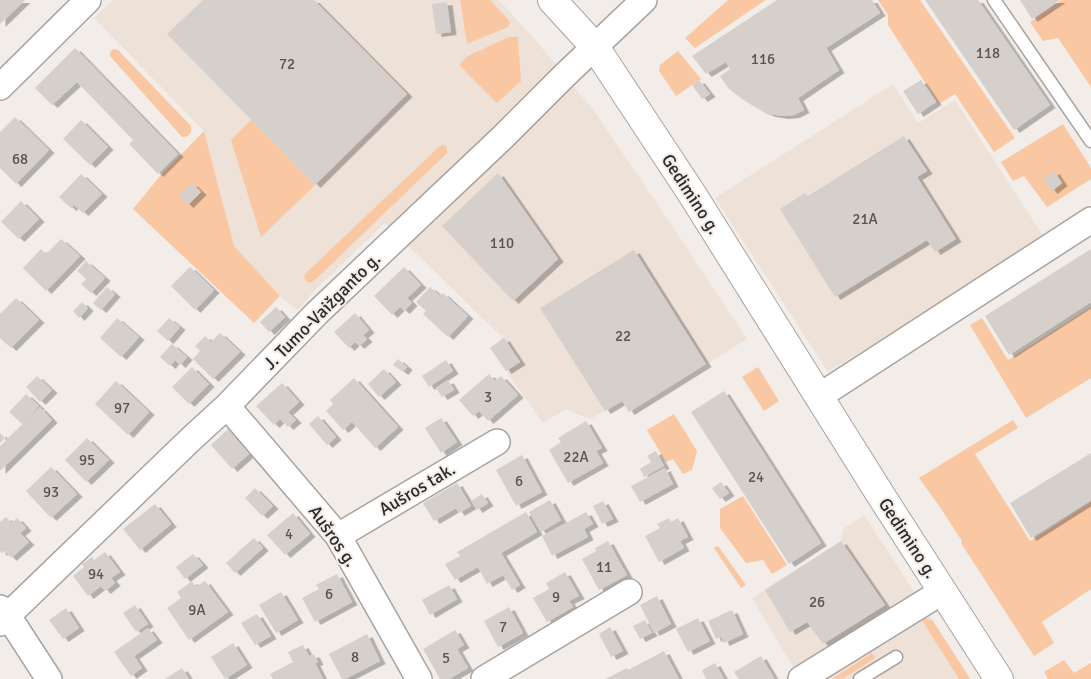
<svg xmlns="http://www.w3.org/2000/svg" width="1091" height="679" font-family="Signika,sans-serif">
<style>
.built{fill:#ede1d8}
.green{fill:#f9c7a1}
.building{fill:#d5d0cc;filter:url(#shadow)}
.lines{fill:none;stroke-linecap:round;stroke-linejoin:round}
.lane-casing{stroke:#a8a39f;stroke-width:15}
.street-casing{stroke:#a8a39f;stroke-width:28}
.primary-casing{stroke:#a8a39f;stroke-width:30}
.lane{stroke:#fff;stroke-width:12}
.street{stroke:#fff;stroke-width:25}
.primary{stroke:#fff;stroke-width:28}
.labels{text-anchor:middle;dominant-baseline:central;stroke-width:4;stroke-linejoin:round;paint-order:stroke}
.number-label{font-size:15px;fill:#575452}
.street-label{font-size:18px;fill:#2d2b2a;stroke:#f2ede9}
</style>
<defs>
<filter id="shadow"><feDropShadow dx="5.5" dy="3" stdDeviation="0" flood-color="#0004"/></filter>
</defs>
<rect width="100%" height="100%" fill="#f2ede9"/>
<!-- built -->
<path class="built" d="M 113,0 L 499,0 L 537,42 L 594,111 L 671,224 L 747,339 L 629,412 L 621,401 L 590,419 L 566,409 L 543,423 L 490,348 L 503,338 L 385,223 L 314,291 L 298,310 L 280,296 L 234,246 L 204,131 L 94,18 Z
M 893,84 L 918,123 L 955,100 L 1045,239 L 828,372 L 715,198 Z
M 864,515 L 913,590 L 971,679 L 786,679 L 796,672 L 752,598 L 841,541 L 843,529 Z"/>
<!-- green -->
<path class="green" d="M 460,0 L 490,0 L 510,22 L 508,27 L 467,44 Z
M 728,0 L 766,0 L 695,48 L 685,38 Z
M 878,0 L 920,0 L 1015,138 L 994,152 L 955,94 L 939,104 L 888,25 L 888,15 Z
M 1062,0 L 1091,0 L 1091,87 L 1058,38 L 1043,41 L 1030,22 Z
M 509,37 L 518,37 L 521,81 L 497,103 L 459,65 L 466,57 Z
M 114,49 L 118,50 L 191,126 C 192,134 189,137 182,137 L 110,56 C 110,52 111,50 114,49 Z
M 678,51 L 701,79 L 676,96 L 659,71 L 660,65 Z
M 251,120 L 315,185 L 261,237 L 231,140 Z
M 1063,124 L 1091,168 L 1091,179 L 1047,207 L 1024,176 L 1013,181 L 1001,162 Z
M 204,131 L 234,246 L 280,296 L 254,323 L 133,209 L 160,176 Z
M 443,145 L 446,146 L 447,148 L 447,153 L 315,280 L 310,283 L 306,281 L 304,277 L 306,273 L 440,146 Z
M 1091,307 L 1091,378 L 1026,418 L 970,325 L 982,318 L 1008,360 Z
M 758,367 L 779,401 L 764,411 L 742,377 Z
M 674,414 L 697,451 L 692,470 L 683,474 L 673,459 L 666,462 L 647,430 Z
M 1013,420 L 1018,428 L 975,454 L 1030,541 L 1091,502 L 1091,589 L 1042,622 L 1054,643 L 1034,656 L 961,543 L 962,541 L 940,507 L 919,478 Z
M 743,496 L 787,565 L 772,574 L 763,560 L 746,563 L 720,528 L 720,509 Z
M 718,546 L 746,585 L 741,588 L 714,548 Z
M 920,617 L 933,621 L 970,679 L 959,679 Z
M 872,653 L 875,658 L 842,679 L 832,679 Z
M 1064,660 L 1074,673 L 1091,663 L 1091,679 L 1048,679 L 1044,672 Z"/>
<!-- building -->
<path class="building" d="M 0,0 L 25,0 L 0,24 Z
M 203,0 L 314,0 L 407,94 L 315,185 L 167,34 Z
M 777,0 L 872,0 L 880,13 L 826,48 L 839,70 L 798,98 L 804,110 L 794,115 L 783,116 L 770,114 L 760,110 L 742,99 L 728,88 L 720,76 L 730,69 L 726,62 L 706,74 L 692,56 Z
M 925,0 L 978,0 L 1050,105 L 1014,130 Z
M 1020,0 L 1060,0 L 1032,19 Z
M 447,2 L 451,32 L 436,34 L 432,4 Z
M 75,48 L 178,154 L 158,174 L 129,144 L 133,140 L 77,82 L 52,105 L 35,88 Z
M 699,80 L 710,94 L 702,99 L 692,85 Z
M 921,80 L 936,102 L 918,114 L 903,91 Z
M 15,117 L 49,150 L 16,184 L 0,168 L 0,132 Z
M 81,120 L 108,147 L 90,165 L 63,139 Z
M 904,136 L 927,171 L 917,177 L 956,239 L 935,252 L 927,240 L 835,297 L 780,209 L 805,193 L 808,196 Z
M 1054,171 L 1062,183 L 1052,191 L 1043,179 Z
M 498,173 L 558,259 L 513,301 L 442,226 Z
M 81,174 L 102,194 L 83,213 L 74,205 L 71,208 L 59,197 Z
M 192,183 L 201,192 L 188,205 L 179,196 Z
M 21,201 L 39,219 L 19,239 L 1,222 Z
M 61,239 L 80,256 L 46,291 L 23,268 L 41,249 L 46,254 Z
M 1091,249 L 1091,302 L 1009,355 L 985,316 Z
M 634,250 L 706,364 L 629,412 L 622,401 L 605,411 L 540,308 Z
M 86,261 L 105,278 L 91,293 L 81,284 L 86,279 L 77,271 Z
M 190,267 L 214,290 L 195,310 L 171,286 Z
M 404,267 L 421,285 L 407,298 L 412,303 L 404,311 L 400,307 L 392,315 L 374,296 Z
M 107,287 L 115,294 L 101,310 L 93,303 Z
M 430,287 L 440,296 L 443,293 L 468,316 L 448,337 L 423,314 L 426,311 L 416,302 Z
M 16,298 L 39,320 L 11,348 L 0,338 L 0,314 Z
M 82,302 L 88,308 L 79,318 L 73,311 Z
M 276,307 L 285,317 L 269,332 L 260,322 Z
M 355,313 L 369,330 L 363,335 L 367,339 L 359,346 L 355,342 L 349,348 L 334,332 Z
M 117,318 L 139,337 L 121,357 L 100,338 Z
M 169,318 L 180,327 L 168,341 L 157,331 Z
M 220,333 L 240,352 L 213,379 L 193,359 L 200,351 L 195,346 L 205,336 L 211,342 Z
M 504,338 L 520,362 L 506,371 L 490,348 Z
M 172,344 L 187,357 L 180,365 L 175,360 L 170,366 L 160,357 Z
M 398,359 L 407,367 L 403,372 L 393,365 Z
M 446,360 L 453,371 L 429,387 L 422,376 Z
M 192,367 L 209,384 L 189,404 L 172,387 Z
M 384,369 L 396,382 L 379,397 L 368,384 Z
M 489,374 L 495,381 L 501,376 L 518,395 L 488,421 L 479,411 L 473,416 L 459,400 Z
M 37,376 L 52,390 L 40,402 L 26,387 Z
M 354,378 L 398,427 L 375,448 L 352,422 L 343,430 L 326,411 L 333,404 L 330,400 Z
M 448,380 L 454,390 L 442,397 L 436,388 Z
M 116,381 L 149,412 L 128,435 L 95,404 Z
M 282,383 L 299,402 L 288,412 L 296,420 L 288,427 L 280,419 L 274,425 L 256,406 Z
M 724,391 L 821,543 L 789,564 L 691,412 Z
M 26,394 L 39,406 L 22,424 L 9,412 Z
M 40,407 L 52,420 L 0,471 L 0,446 Z
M 318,416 L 336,437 L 327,445 L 309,424 Z
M 441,418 L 457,442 L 441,453 L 425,428 Z
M 586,421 L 602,448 L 596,451 L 603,463 L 568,483 L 549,450 L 561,442 L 558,438 Z
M 229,428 L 251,452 L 232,469 L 211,445 Z
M 0,433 L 5,438 L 0,443 Z
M 87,438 L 109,460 L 86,482 L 65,460 Z
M 656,451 L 664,466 L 644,477 L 640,469 L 651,462 L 647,456 Z
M 1091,453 L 1091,500 L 1031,538 L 1010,503 Z
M 522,455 L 542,492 L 516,506 L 496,470 Z
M 51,467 L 77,494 L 51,518 L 26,491 Z
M 665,468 L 673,484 L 640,502 L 631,486 Z
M 721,482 L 729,493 L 720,499 L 712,488 Z
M 457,483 L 471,506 L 459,513 L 456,508 L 434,521 L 423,503 Z
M 255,488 L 273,506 L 262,516 L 245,498 Z
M 482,494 L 488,503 L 477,510 L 471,501 Z
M 550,500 L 561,520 L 541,532 L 529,512 Z
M 603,501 L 613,519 L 602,524 L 593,506 Z
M 155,504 L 171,524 L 140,550 L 123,529 Z
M 526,512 L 537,532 L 501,553 L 520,585 L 512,590 L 503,575 L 487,584 L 478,567 L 455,580 L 445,564 L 460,556 L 457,552 Z
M 586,512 L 593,524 L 584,529 L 588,537 L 552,556 L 542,536 Z
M 293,513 L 310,534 L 285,555 L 267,535 Z
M 6,517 L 11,523 L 17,518 L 26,528 L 20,533 L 29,542 L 11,558 L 5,551 L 2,553 L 0,551 L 0,522 Z
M 669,518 L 671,522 L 678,518 L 688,537 L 680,541 L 684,548 L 659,562 L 645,536 L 660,528 L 657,524 Z
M 254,538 L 263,548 L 235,573 L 226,563 Z
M 608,541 L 627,575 L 599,590 L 582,559 L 596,551 L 595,548 Z
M 841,541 L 885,605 L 823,644 L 807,622 L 790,632 L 765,590 Z
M 105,552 L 120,572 L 111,578 L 115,583 L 105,591 L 101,586 L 88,596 L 73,576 L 84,567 L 82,564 L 92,557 L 94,560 Z
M 193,554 L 203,565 L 185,579 L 176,567 Z
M 565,572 L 579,596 L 569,601 L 573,607 L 547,622 L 533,598 L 549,589 L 546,583 Z
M 337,574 L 352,602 L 315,622 L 302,598 L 319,589 L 316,585 Z
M 192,581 L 196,587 L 205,581 L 228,612 L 189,640 L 167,608 L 181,598 L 177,592 Z
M 449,585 L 457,599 L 430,615 L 422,600 Z
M 281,592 L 298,620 L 276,633 L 259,605 Z
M 657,596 L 671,624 L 654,633 L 640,605 Z
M 135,605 L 148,624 L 136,632 L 123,613 Z
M 509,607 L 523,633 L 498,647 L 484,621 Z
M 66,608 L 79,628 L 63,639 L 49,620 Z
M 732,610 L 743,634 L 724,643 L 721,636 L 716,639 L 708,621 Z
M 257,614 L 271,636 L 255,645 L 241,623 Z
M 698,618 L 710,641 L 688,652 L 676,629 Z
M 645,620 L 652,633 L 640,639 L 633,626 Z
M 610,627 L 623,651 L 611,657 L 599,634 Z
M 148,628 L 157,640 L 134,656 L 142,668 L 131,676 L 114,652 Z
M 455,630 L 464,645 L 457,649 L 468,668 L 449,679 L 440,679 L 423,649 Z
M 367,634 L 380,661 L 345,679 L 342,679 L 329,654 Z
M 233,643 L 247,665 L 225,679 L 211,657 Z
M 303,645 L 309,656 L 314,654 L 318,662 L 315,663 L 323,679 L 273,679 L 270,674 L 293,662 L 288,652 Z
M 664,651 L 679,679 L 605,679 L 627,668 L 628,670 Z
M 761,656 L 774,678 L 773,679 L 739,679 L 734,672 Z
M 715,663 L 724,679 L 706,679 L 702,670 Z
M 182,668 L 189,679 L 165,679 Z"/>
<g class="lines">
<!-- lane casing -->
<g class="lane-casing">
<path id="lane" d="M 994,0 L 1091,141
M 860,679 L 896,657"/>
</g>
<!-- street casing -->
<g class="street-casing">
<path id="street" d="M 0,87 L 88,0
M 818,397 L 1091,220
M 227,406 L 338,536 L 419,679
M 338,536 L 497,442
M 0,608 L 8,616 L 49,679
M 0,623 L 191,439 L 227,406 L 317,313 L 503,137 L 565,75 L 644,0
M 484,679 L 629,592
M 801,679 L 943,591"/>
</g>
<!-- primary casing -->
<g class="primary-casing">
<path id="primary" d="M 552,0 L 595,47 L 692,194 L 880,494 L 999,679"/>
</g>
<!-- lane -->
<use href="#lane" class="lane"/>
<!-- street -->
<use href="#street" class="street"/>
<!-- primary -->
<use href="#primary" class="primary"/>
</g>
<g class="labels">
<!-- number labels -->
<g class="number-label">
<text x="988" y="53">118</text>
<text x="763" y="59">116</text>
<text x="287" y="64">72</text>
<text x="20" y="159">68</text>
<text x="865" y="219">21A</text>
<text x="502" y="243">110</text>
<text x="623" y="336">22</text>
<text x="488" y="397">3</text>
<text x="122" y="408">97</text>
<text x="576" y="457">22A</text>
<text x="87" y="460">95</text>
<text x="756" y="477">24</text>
<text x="519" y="481">6</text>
<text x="51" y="492">93</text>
<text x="289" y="534">4</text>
<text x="604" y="567">11</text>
<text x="96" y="574">94</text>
<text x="329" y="594">6</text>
<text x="556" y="597">9</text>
<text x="817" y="602">26</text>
<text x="197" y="610">9A</text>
<text x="503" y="627">7</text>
<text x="355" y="657">8</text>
<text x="446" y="658">5</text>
</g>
<!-- street labels -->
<g class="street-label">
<text transform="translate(691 194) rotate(57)">Gedimino g.</text>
<text transform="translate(322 311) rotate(-45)">J. Tumo-Vaižganto g.</text>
<text transform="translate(417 489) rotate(-31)">Aušros tak.</text>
<text transform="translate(333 536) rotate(55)">Aušros g.</text>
<text transform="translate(908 538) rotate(57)">Gedimino g.</text>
</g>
</g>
</svg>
